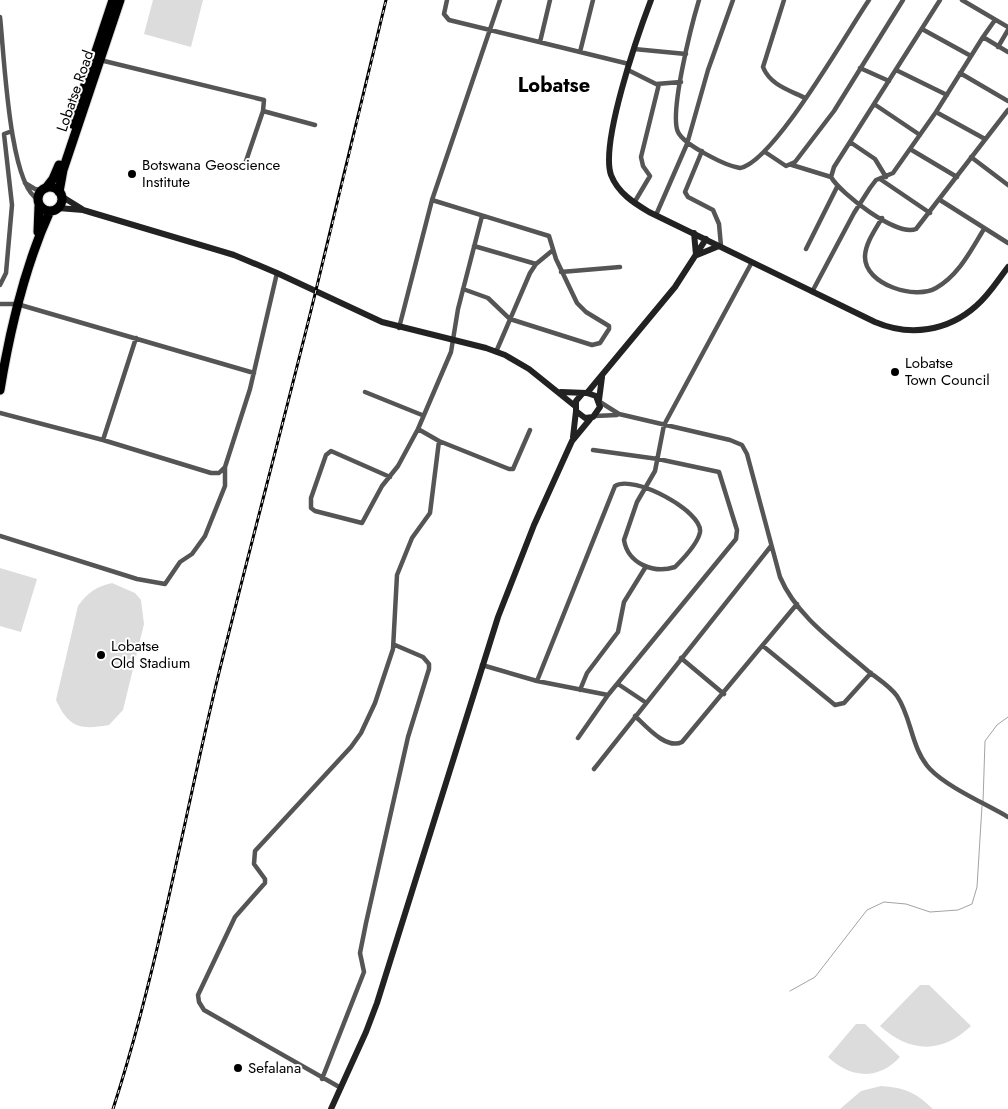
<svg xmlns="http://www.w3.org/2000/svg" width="1008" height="1109" font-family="Jost,sans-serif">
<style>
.green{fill:#dcdcdc}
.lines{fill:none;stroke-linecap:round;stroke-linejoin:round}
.stream{stroke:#a3a3a3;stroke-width:1}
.highway-casing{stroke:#dbdbdb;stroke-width:11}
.street{stroke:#555;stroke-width:4.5}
.secondary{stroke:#222;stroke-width:6}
.highway{stroke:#000;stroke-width:9}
.rail-casing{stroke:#000;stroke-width:3}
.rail{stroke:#fff;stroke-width:1;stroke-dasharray:4;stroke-linecap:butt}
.poi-dot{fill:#000;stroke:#fff;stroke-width:2}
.labels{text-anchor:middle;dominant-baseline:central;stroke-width:4;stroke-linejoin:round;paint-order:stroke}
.street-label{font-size:15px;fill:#000;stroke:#fff}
.poi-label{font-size:15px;fill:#000;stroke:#fff;text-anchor:start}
.district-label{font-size:20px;font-weight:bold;fill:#000;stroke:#fff}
</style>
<rect width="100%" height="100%" fill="#fff"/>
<!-- green -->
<path class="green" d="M 153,0 L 203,0 L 191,47 L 144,34 Z
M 0,568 L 37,579 L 21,632 L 0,626 Z
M 112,583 L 135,593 L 141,600 L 144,624 L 123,710 L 109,725 C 80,730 69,728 56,700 L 78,606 C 88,592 96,587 112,583 Z
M 920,985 L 929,985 L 971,1026 C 942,1054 910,1053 880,1026 Z
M 856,1024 L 865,1024 L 900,1057 C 878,1081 850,1078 828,1057 Z
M 881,1086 C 906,1088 915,1092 933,1109 L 840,1109 L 861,1091 Z"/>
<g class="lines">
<!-- stream -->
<path class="stream" d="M 983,802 L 985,741 L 997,725 L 1008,717
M 790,991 L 815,977 L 867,910 L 884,902 L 906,904 L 930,912 L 958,910 L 972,904 L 977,887 L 982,806"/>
<!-- highway casing -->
<g class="highway-casing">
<path id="highway" d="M 72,124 L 113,0
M38 199a12 12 0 1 1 24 0a12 12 0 1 1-24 0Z
M 46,188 L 53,179 L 59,165
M 59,192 L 63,170 L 120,0
M 38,232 L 39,206
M 0,390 C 10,329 24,268 50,211"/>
</g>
<!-- street -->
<path class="street" d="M 447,0 L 444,14 L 449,20 L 629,64
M 699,0 C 692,23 669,113 678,132 C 684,145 726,166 740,168 C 774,162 847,32 869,0
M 784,0 L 763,67 C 770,85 789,90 805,98
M 940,0 L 834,167 L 831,177 C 841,194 897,237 916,229 L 1008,110
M 962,0 L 1008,27
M 0,17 C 4,51 9,186 38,199
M 922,29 L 971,56
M 983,37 L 995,20
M 540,42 L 550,0
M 998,47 L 1008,30
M 634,49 L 686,54
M 580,52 L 593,0
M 100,60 L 264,100 L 263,111 L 245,164
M 860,68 L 889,81
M 628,70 L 656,84 L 681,82
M 896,70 L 947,95
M 960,73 L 1008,101
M 874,104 L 920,135
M 263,111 L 315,125
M 936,112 L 985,139
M 850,142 L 875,159 L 886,177
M 910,149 L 957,177
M 702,151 L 685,192 L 688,197 L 713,210 L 719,224 L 721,246
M 765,152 L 786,166 L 795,162 L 834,111 L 903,0
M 971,157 L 1008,185
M 792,165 L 831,177
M 880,179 L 930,213
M 25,183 L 35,189 L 42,190
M 432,200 L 549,236 L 556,259 L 577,303 L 586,312 L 609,326 L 609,329 L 600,343 L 592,345 L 510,319 L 488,298 L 463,289
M 940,200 L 1008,243
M 634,203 L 650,176 L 643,166 L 641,157 L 659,84
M 656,215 L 687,144 L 708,70 L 733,0
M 882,218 C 875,230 865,244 865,257 C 865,285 916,300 936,288 C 959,275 971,250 984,229
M 474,246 L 536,264
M 806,249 L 837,187
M 561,272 L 620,267
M 0,285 L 6,273 L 12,205 L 4,134 L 12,131
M 812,292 L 854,213 L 870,188 L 876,180 L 893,173 L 936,112 L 983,37 L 1008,52
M 0,304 L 17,304 L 254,373
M 399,328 L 432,200 L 500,0
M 496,352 L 530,273 L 536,264 L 553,250
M 365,392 L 422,415
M 600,402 L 619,414 L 730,440 L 742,445 L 747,454 L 780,577 C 797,617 836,643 868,671 C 878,679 890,686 897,696 C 912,718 911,749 930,769 C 947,787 986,804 1008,817
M 0,413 L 103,440 L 211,473 L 219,473 L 225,467 L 250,389 L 277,273
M 595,416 L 617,415
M 418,429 L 439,441 L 509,469 L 513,469 L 530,430
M 103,440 L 136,338
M 390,477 L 331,451 L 326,455 L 311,498 L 311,508 L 315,511 L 362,523 L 382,486 L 398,466 L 418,429 L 451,352 L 458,309 L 482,216
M 0,536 L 137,579 L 165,584 L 180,562 L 192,554 L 205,536 L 225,486 L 225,467
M 763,646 L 835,705 L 844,703 L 871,673
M 681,658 L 724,694
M 482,665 L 537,681 L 608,695 L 736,539 L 737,530 L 719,472 L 658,459 L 593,450
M 537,681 L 615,486 C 633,474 703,511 700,532 C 698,544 683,559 675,567 C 654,574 628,564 624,540 L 637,502 L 655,471 L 664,425 L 752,262
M 618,684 L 645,702
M 580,690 L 587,673 L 618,632 L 624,602 L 645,568
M 635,716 C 646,726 666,750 682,742 L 797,604
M 578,738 L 608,695
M 594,769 L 771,546
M 322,1079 L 364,972 L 360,953 L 366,923 L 408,737 L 429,669 L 429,664 L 423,657 L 395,645
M 341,1088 L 204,1010 L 199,1002 L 198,995 L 235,917 L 265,883 L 265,879 L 254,864 L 255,851 L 351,747 L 361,733 L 375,703 L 393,649 L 397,575 L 412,538 L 430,513 L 439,441"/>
<!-- secondary -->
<path class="secondary" d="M 651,0 C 638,34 600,143 611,175 C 618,193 634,203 649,212 L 875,322 C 910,337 948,331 976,306 C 989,295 998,280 1008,267
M 61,196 L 82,209
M 58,208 L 83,210 L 234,255 L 277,273 L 382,322 L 486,348 L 505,355 L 529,369 L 575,406
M 694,233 L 696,255
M 697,255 L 719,246
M 561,392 L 587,393 L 596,396 L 600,407 L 593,417 L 585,418 L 576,411 L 576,401 L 582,394
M 587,393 L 675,287 L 706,239
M 599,400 L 602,377
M 573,437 L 576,411
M 331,1109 L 366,1032 L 377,1003 L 498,617 L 534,525 L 572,441 L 591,418"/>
<!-- highway -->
<use href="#highway" class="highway"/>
<!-- rail casing -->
<g class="rail-casing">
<path id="rail" d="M 113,1109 C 158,970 182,827 216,685 C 248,553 284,422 316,290 C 340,194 363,97 386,0"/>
</g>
<!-- rail -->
<use href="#rail" class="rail"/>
</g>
<!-- markers -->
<g class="poi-dot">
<circle cx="132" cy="174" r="5"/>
<circle cx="895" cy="372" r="5"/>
<circle cx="101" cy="655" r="5"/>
<circle cx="238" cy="1068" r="5"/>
</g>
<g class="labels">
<!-- street labels -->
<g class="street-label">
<text transform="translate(75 91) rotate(-71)">Lobatse Road</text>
</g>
<!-- poi labels -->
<g class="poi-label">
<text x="142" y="165">Botswana Geoscience<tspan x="142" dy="17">Institute</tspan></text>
<text x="905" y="363">Lobatse<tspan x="905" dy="17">Town Council</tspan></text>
<text x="111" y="646">Lobatse<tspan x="111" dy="17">Old Stadium</tspan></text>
<text x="248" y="1068">Sefalana</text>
</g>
<!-- district labels -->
<g class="district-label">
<text x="554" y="85">Lobatse</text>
</g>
</g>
</svg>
